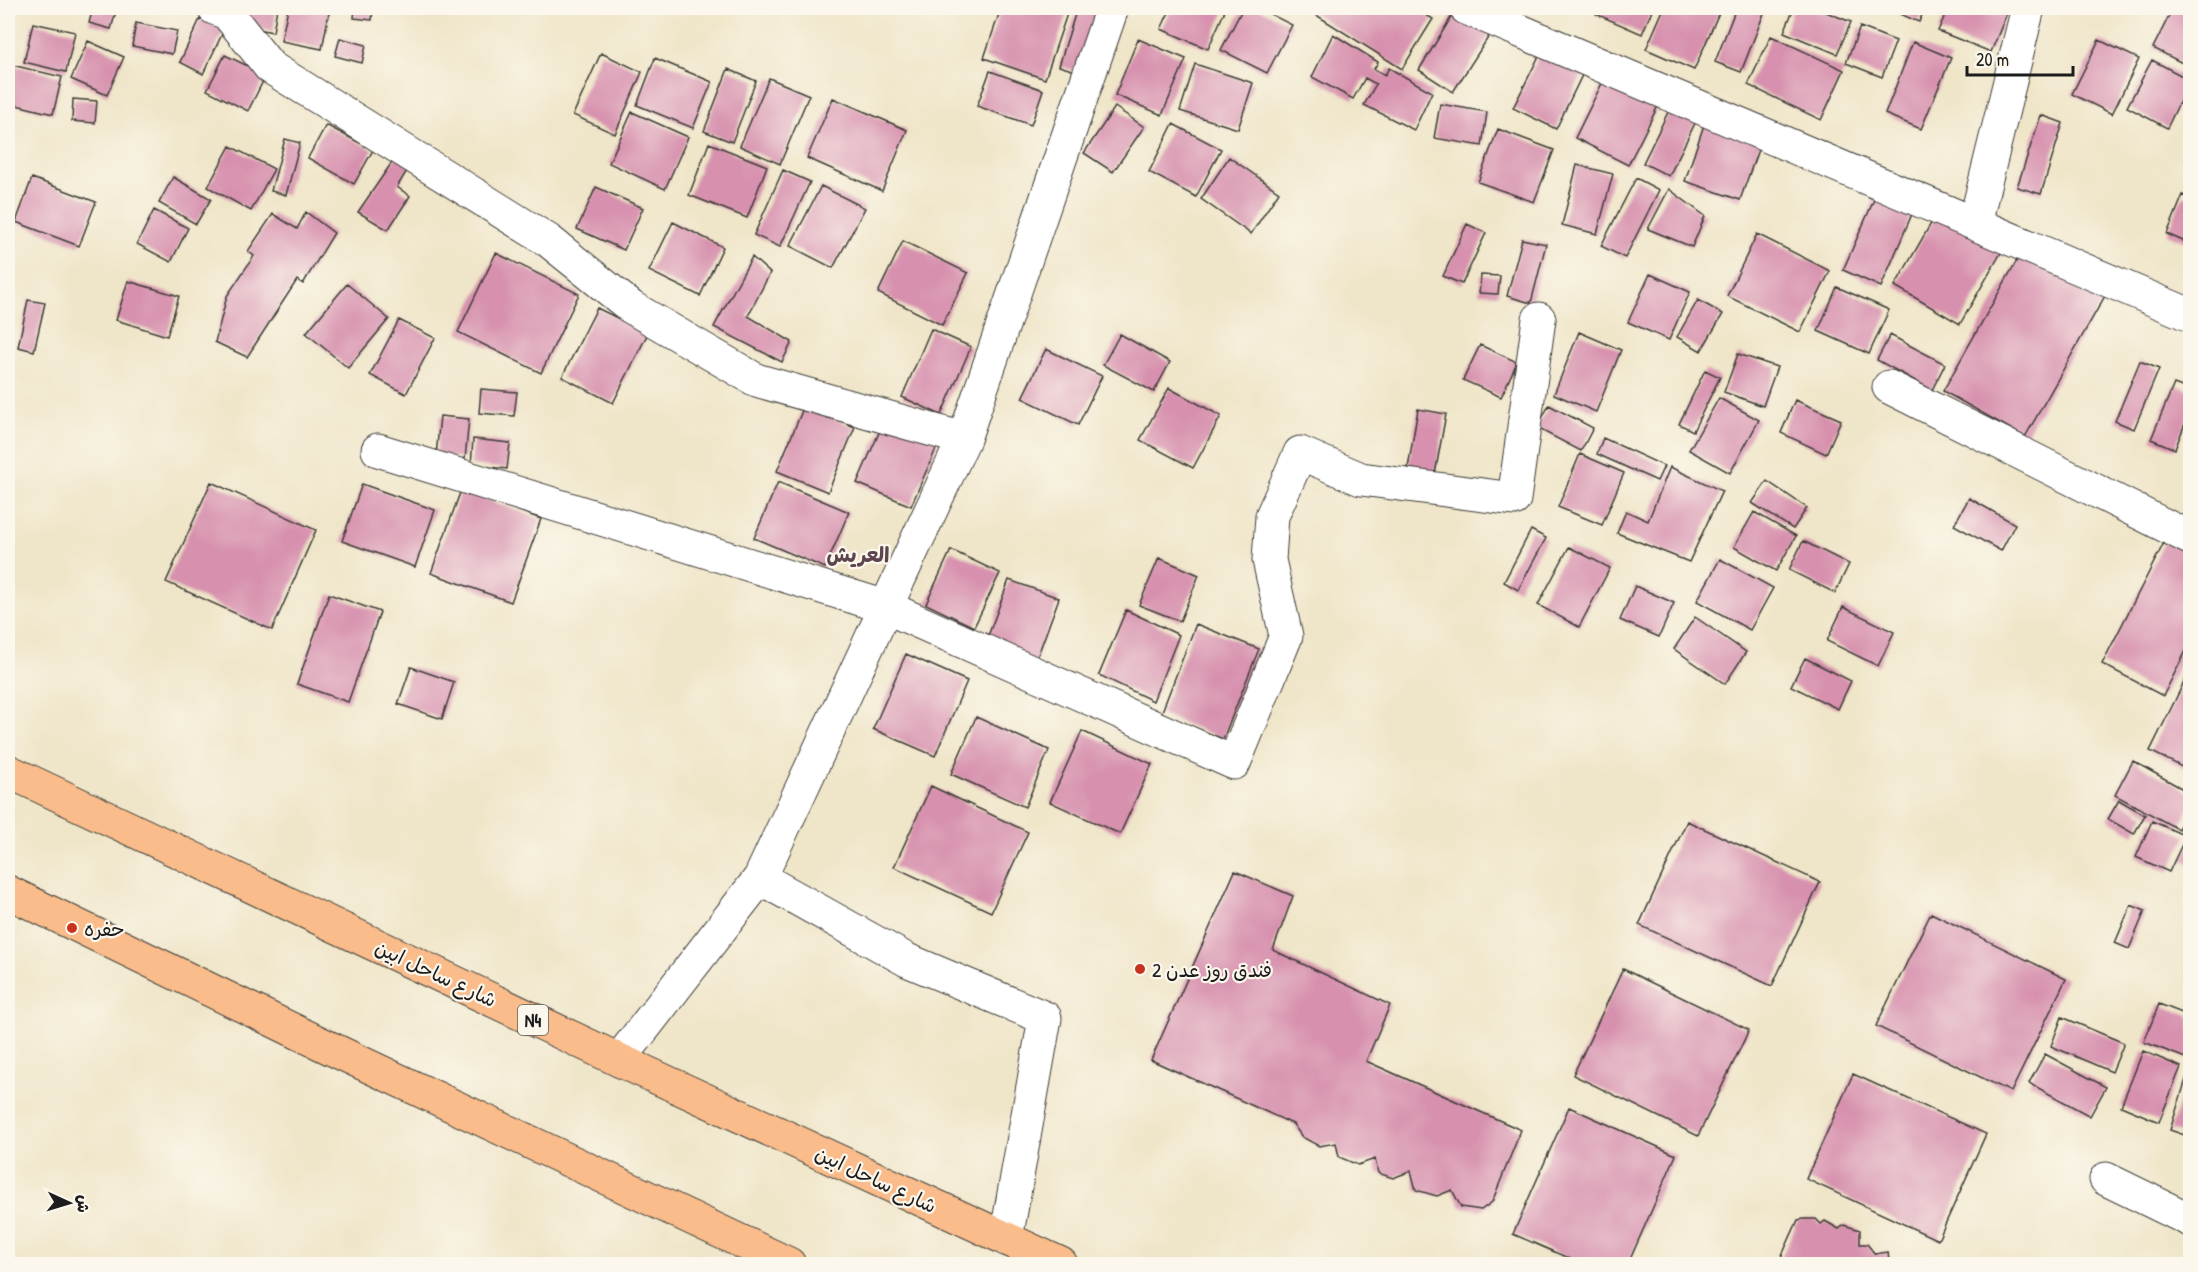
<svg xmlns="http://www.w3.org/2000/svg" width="2198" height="1272" font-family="'Patrick Hand','Playpen Sans Arabic',sans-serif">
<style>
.building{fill:#d791ae}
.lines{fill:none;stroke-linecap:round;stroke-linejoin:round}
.minor-casing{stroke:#3c3a36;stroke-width:35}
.highway-casing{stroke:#3c3a36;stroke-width:35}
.minor{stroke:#fff;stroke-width:33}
.highway{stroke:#f9bc8a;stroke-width:33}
.poi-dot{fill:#c8321e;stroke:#fbf7ec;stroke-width:2}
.labels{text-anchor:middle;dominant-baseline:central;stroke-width:4.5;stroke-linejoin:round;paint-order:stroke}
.shield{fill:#fbf7ec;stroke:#5f5e5a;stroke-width:1.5}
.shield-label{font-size:18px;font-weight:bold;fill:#1c1c1c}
.poi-label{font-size:20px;fill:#1c1c1c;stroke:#fbf7ec;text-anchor:start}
.street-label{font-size:20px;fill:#1c1c1c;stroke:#fbf7ec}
.neighbourhood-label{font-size:21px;font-weight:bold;fill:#5d454f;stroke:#fbf7ec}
</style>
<rect width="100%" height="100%" fill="#fbf7ec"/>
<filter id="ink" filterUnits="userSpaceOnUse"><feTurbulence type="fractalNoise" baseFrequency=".0167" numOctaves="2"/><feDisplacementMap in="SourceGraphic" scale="12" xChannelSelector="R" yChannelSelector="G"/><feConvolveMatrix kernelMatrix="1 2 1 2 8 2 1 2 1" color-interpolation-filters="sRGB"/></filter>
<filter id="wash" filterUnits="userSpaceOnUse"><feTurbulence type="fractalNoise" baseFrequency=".008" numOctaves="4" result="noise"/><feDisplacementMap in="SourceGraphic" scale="24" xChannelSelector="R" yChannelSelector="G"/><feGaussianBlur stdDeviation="1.35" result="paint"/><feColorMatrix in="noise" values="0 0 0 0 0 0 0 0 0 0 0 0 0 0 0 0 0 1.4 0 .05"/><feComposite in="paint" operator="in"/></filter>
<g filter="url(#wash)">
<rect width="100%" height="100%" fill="#efe5c8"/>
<g id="blocks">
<!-- building -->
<path class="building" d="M 93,8 L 117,8 L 111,29 L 89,23 Z
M 243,8 L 277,8 L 273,32 L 239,25 Z
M 288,8 L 330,8 L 322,49 L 281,41 Z
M 355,8 L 373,8 L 372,20 L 354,18 Z
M 1001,8 L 1069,8 L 1045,79 L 984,58 Z
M 1077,8 L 1088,8 L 1107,13 L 1088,75 L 1059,66 Z
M 1171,8 L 1226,8 L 1208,49 L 1161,29 Z
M 1243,8 L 1258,8 L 1292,25 L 1267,73 L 1221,50 Z
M 1316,8 L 1414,8 L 1433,19 L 1402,69 L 1313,13 Z
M 1599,8 L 1653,8 L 1642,34 L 1596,14 Z
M 1664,8 L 1721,8 L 1694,70 L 1646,49 Z
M 1736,8 L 1766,8 L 1741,72 L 1715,62 Z
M 1794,8 L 1816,8 L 1851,22 L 1837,54 L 1784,32 Z
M 1886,8 L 1925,8 L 1919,22 Z
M 1948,8 L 2009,8 L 1991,52 L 1938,31 Z
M 2173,8 L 2190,8 L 2190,67 L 2153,48 Z
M 1455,11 L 1491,33 L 1453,92 L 1419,70 Z
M 200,19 L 224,30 L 203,74 L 180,62 Z
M 33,23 L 75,32 L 66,72 L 24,62 Z
M 136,23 L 177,31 L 172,54 L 132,46 Z
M 1860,27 L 1896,41 L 1882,77 L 1846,63 Z
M 1333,34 L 1378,62 L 1374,69 L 1385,75 L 1389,68 L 1432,92 L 1414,130 L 1364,105 L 1376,84 L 1365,78 L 1353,99 L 1312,77 Z
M 1771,36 L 1844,70 L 1821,120 L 1748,85 Z
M 340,38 L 366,45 L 362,63 L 335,56 Z
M 1138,39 L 1186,59 L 1162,115 L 1115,95 Z
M 2099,40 L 2139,59 L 2112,114 L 2072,94 Z
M 88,41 L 124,57 L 107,95 L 71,79 Z
M 1913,42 L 1951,58 L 1921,129 L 1885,114 Z
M 1541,52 L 1583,73 L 1556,129 L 1513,108 Z
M 601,53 L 642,72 L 615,134 L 573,115 Z
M 225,55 L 266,75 L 248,111 L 207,90 Z
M 655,58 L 712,82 L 693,128 L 637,105 Z
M 2152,60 L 2190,80 L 2167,128 L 2127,107 Z
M 8,64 L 62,77 L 53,114 L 8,103 Z
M 1195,64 L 1253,83 L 1238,129 L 1180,111 Z
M 728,69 L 756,81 L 732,142 L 704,131 Z
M 990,71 L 1043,90 L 1031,125 L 977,106 Z
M 1607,73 L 1661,100 L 1628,165 L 1575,138 Z
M 769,78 L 809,95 L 780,164 L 740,146 Z
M 833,98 L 907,130 L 882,191 L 807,158 Z
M 1675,98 L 1701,111 L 1669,176 L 1643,163 Z
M 73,99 L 97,101 L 95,123 L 72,121 Z
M 1440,104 L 1487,112 L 1482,146 L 1434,138 Z
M 1115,107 L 1144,127 L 1113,172 L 1084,153 Z
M 632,112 L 688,137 L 665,189 L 609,163 Z
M 1708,113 L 1764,133 L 1740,200 L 1685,181 Z
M 2041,115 L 2063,123 L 2041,194 L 2017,187 Z
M 1173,124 L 1221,149 L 1196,197 L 1149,172 Z
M 326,125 L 373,150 L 354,184 L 308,158 Z
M 1498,129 L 1554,150 L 1534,202 L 1478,182 Z
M 285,139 L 300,143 L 286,195 L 271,191 Z
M 709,143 L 767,166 L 747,218 L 689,195 Z
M 230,146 L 274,169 L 251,211 L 208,187 Z
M 397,155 L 411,164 L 397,187 L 410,196 L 388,230 L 358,212 Z
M 1229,157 L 1279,192 L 1251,234 L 1201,199 Z
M 1577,165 L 1613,174 L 1597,234 L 1562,225 Z
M 783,170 L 810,182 L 780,247 L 754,235 Z
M 173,177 L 211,199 L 196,224 L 159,203 Z
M 32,178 L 96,202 L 79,246 L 16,222 Z
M 1636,178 L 1659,190 L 1625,258 L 1601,246 Z
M 1881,184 L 1918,200 L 1881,287 L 1843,270 Z
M 821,186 L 865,208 L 833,268 L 790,246 Z
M 596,187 L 643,208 L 624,250 L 577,229 Z
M 1669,189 L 1705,216 L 1692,247 L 1648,229 Z
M 2183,195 L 2190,198 L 2190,244 L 2167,234 Z
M 1941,206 L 2006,244 L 1960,324 L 1895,286 Z
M 154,210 L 188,228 L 171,262 L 137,244 Z
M 306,212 L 334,233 L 303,284 L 297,280 L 247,357 L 215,342 L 227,296 L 254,256 L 248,251 L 273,214 L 297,229 Z
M 673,222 L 723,247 L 700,296 L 649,271 Z
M 1467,224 L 1486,233 L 1462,284 L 1443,276 Z
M 1757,234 L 1830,271 L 1800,332 L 1727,296 Z
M 1522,239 L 1546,244 L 1531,303 L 1507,296 Z
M 903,241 L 968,273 L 942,325 L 878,293 Z
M 2024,248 L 2106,294 L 2025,437 L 1943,391 Z
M 496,253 L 579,294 L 541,373 L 458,332 Z
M 752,257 L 770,273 L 748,316 L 792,342 L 782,362 L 714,327 Z
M 1650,274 L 1690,292 L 1669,340 L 1628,322 Z
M 1481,275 L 1500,276 L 1498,294 L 1479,293 Z
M 128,281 L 179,296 L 167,336 L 116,320 Z
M 347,284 L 389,319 L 348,368 L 306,333 Z
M 1837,287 L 1889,310 L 1869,354 L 1818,331 Z
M 28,300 L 45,303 L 34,351 L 18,347 Z
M 1698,300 L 1723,314 L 1701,351 L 1677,337 Z
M 597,308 L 648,333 L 613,403 L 562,377 Z
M 399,320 L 435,338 L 406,394 L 370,375 Z
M 931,329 L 971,347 L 941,415 L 902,397 Z
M 1579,332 L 1621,350 L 1596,412 L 1554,394 Z
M 1120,334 L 1170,362 L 1154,392 L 1103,365 Z
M 1890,335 L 1945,364 L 1932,390 L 1877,360 Z
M 1480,345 L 1517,362 L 1501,397 L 1463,380 Z
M 1046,349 L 1102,376 L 1078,425 L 1022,398 Z
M 1738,354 L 1777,367 L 1763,406 L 1724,392 Z
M 2140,361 L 2159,369 L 2134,429 L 2115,421 Z
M 1705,370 L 1720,377 L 1693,431 L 1679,424 Z
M 2174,384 L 2190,390 L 2190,411 L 2175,449 L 2151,439 Z
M 1169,388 L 1221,416 L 1193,468 L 1140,440 Z
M 481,389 L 517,392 L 514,416 L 479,413 Z
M 1719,398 L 1759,420 L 1730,473 L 1689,450 Z
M 1795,400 L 1841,420 L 1826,454 L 1781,433 Z
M 1549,405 L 1593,428 L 1581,451 L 1537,428 Z
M 804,406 L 855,427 L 828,492 L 777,471 Z
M 1418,409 L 1446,414 L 1435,474 L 1408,468 Z
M 440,416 L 469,419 L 465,459 L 436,456 Z
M 885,419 L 939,442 L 911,506 L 857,483 Z
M 1603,438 L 1664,466 L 1657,481 L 1597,454 Z
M 473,439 L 510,443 L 507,469 L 471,465 Z
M 1580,454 L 1624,473 L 1602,525 L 1558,507 Z
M 1670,467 L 1722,491 L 1689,562 L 1617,533 L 1626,511 L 1648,521 Z
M 1767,481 L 1807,508 L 1793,529 L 1752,503 Z
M 211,482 L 316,530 L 272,630 L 166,582 Z
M 778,482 L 849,512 L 825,568 L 754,538 Z
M 362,484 L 435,510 L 415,567 L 342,541 Z
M 461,490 L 541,519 L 511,602 L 431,573 Z
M 1969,498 L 2015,524 L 2001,551 L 1954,525 Z
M 1754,512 L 1796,536 L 1776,571 L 1734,547 Z
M 1531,530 L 1546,538 L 1518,590 L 1504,582 Z
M 2168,535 L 2190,547 L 2190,643 L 2163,696 L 2102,664 Z
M 1803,541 L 1849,564 L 1835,593 L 1789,570 Z
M 1569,547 L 1610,568 L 1579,627 L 1538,605 Z
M 951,550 L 1000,573 L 974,627 L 926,604 Z
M 1159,558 L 1199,575 L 1180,621 L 1139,605 Z
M 1720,559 L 1773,588 L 1750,630 L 1697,601 Z
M 1009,580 L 1059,598 L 1035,663 L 985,644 Z
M 1635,586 L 1674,603 L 1659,637 L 1620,620 Z
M 329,594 L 380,612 L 348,702 L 297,684 Z
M 1843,607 L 1894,632 L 1878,666 L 1827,641 Z
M 1126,610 L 1179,635 L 1153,701 L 1099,675 Z
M 1695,617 L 1746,652 L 1725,684 L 1674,649 Z
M 1196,624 L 1259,649 L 1223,739 L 1161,714 Z
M 906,654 L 967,681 L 935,756 L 873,729 Z
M 1805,658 L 1851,681 L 1838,709 L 1791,686 Z
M 411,667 L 454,682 L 442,719 L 398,704 Z
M 2190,670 L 2190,771 L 2150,751 Z
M 976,717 L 1049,750 L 1025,807 L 951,774 Z
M 1082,731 L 1152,764 L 1120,834 L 1050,802 Z
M 2133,761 L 2190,793 L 2190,806 L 2178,829 L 2115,795 Z
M 931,786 L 1028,832 L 991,912 L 894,867 Z
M 2119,800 L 2145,815 L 2134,834 L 2108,819 Z
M 1687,821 L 1820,882 L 1772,986 L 1639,925 Z
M 2152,821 L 2186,836 L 2169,872 L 2136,857 Z
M 2190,844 L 2190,864 L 2182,859 Z
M 1235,871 L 1293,896 L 1273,950 L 1390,1005 L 1366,1061 L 1521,1130 L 1492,1202 L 1481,1210 L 1461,1207 L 1452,1190 L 1437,1196 L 1416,1190 L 1411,1171 L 1393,1178 L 1378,1173 L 1375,1159 L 1358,1165 L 1339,1157 L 1336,1143 L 1319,1146 L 1302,1137 L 1293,1124 L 1151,1060 Z
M 2131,905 L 2145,911 L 2129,949 L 2115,943 Z
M 1931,913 L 2066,979 L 2011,1092 L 1876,1026 Z
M 1623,969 L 1749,1030 L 1698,1136 L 1573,1075 Z
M 2159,1004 L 2190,1016 L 2190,1052 L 2188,1059 L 2144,1042 Z
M 2062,1017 L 2124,1043 L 2112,1072 L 2051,1046 Z
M 2143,1051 L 2181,1067 L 2159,1122 L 2121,1106 Z
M 2045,1054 L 2106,1087 L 2090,1116 L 2029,1083 Z
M 2188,1073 L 2190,1074 L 2190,1137 L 2170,1130 Z
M 1853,1074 L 1986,1134 L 1938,1240 L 1806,1179 Z
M 1569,1107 L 1676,1155 L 1628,1264 L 1582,1264 L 1513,1234 Z
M 1804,1219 L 1816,1219 L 1821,1224 L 1825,1221 L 1839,1229 L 1844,1225 L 1860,1230 L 1860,1244 L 1867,1244 L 1875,1254 L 1888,1252 L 1889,1262 L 1895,1264 L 1778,1264 L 1798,1220 Z"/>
</g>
</g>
<g filter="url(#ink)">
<use href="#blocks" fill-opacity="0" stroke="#3c3a36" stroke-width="1.5"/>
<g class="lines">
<!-- minor casing -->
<g class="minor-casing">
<path id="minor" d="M 214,8 L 227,13 L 270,67 L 549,241 L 631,307 L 756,380 L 964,439
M 1466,8 L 2190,315
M 1975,223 L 2028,8
M 1889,387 L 2190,538
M 378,450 L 886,607 L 1234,763 L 1286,636 L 1269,560 L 1272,516 L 1300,453 L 1361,479 L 1514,499 L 1539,319
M 760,878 L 964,439 L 1112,8
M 619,1060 L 760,878 L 907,960 L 1045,1018 L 1006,1239
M 2106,1179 L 2190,1220"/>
</g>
<!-- highway casing -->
<g class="highway-casing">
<path id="highway" d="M 8,771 L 619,1060 L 1061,1264
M 8,892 L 330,1048 L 789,1264"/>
</g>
<!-- minor -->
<use href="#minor" class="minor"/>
<!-- highway -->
<use href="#highway" class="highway"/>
</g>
</g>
<!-- markers -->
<g class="poi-dot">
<circle cx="72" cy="928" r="6"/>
<circle cx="1140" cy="969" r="6"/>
</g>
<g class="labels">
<!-- shield labels -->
<rect class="shield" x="518" y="1005" width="30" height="30" rx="4.5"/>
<g class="shield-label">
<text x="533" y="1020">N4</text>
</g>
<!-- poi labels -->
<g class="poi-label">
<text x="84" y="928">حفره</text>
<text x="1152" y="969">فندق روز عدن 2</text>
</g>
<!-- street labels -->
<g class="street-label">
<text transform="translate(436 973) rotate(25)">شارع ساحل ابين</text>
<text transform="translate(876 1179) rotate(25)">شارع ساحل ابين</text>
</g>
<!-- neighbourhood labels -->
<g class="neighbourhood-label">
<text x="858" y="554">العريش</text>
</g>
</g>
<!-- margin -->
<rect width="2198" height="1272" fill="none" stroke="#fbf7ec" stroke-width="30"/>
<!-- north arrow -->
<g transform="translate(69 1203) rotate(94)" stroke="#fbf7ec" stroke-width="4.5" paint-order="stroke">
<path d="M0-4.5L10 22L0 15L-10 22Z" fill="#1c1c1c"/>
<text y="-9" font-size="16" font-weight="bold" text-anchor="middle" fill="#1c1c1c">ش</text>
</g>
<!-- scale -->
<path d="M1967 66v9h106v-9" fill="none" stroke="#1c1c1c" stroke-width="3"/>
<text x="1976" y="66" font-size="18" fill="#1c1c1c" stroke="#fbf7ec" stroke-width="4.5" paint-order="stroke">20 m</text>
</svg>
